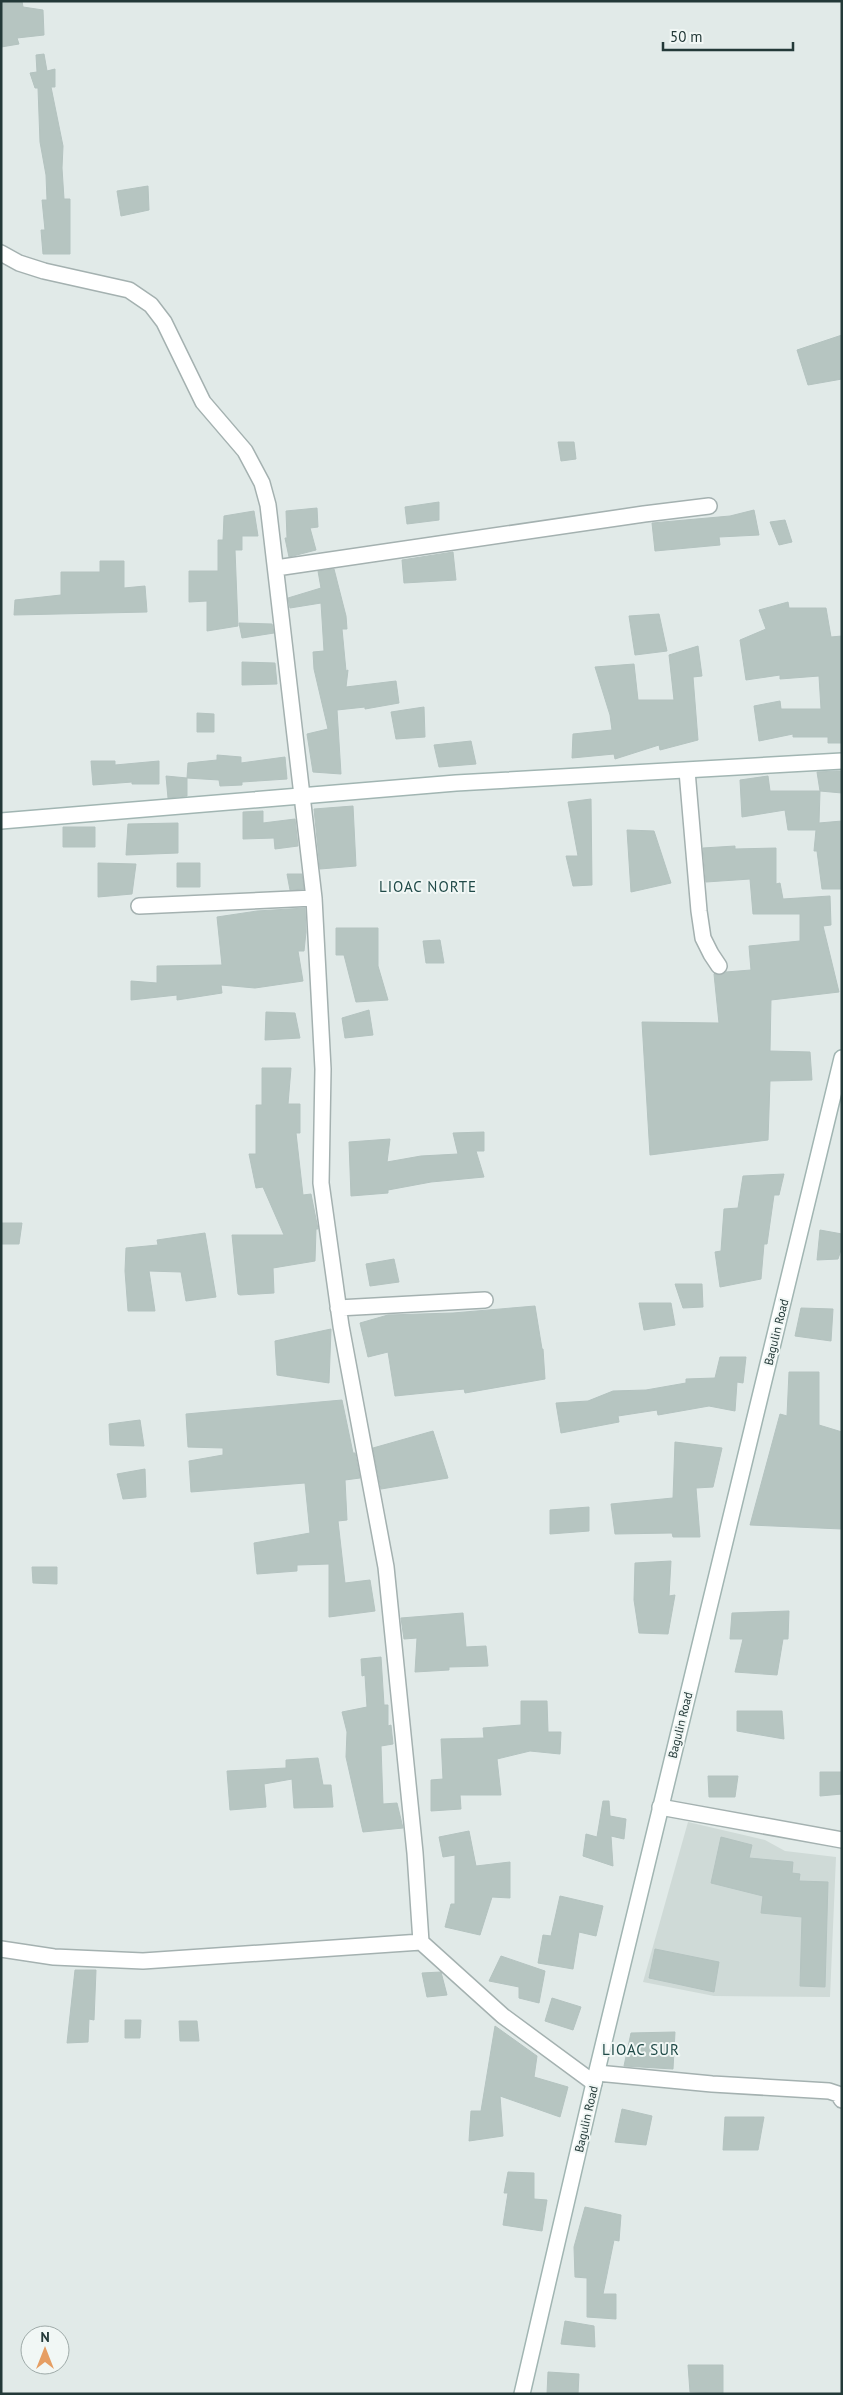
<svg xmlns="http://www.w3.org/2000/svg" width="843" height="2395" font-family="'PT Sans',sans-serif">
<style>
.built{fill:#cfdad7}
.building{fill:#b6c5c1;stroke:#b4c3c0}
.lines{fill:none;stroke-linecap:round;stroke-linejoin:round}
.street-casing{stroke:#a4b1b0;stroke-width:18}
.secondary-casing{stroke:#a1b5b2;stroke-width:18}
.street{stroke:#fff;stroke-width:15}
.secondary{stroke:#fff;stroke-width:15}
.labels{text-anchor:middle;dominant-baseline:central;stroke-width:4;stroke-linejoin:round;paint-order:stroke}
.street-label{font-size:12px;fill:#233938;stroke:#f1f7f5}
.quarter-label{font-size:15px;letter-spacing:1px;fill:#204a48;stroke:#f1f7f5}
</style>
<rect width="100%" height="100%" fill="#e1eae8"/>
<!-- built -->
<path class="built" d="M 688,1822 L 765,1840 L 785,1851 L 836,1857 L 830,1997 L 714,1996 L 643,1982 Z"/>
<!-- building -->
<path class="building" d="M 1,1 L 22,1 L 23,7 L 43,10 L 44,35 L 17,38 L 19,44 L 1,47 Z
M 44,54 L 47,71 L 55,69 L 55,87 L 51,87 L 63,146 L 62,168 L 64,199 L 70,199 L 70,254 L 43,254 L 41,230 L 45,230 L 42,200 L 47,200 L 46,175 L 40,142 L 38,88 L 35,88 L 30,73 L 37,72 L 36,55 Z
M 148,186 L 149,210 L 121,216 L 117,191 Z
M 842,335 L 842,379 L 808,385 L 797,350 Z
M 558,442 L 574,442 L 576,459 L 561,461 Z
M 439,502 L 439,520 L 407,524 L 405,507 Z
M 317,508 L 318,527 L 310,528 L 316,550 L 289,557 L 285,538 L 287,538 L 286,511 Z
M 754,510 L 759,535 L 719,537 L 720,545 L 655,551 L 652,523 L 730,516 Z
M 254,511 L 258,536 L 242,536 L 242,550 L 235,550 L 238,626 L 207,631 L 207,601 L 189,602 L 189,571 L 218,571 L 218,540 L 223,540 L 224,516 Z
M 785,520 L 792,542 L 779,545 L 770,522 Z
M 453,552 L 456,580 L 404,583 L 402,560 Z
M 100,561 L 124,561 L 124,588 L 145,586 L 147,612 L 14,615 L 15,600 L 61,595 L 61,572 L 100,572 Z
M 334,569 L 346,616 L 347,629 L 342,629 L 346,671 L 348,670 L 346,687 L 396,681 L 399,703 L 365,709 L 365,707 L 337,710 L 341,774 L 313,772 L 307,734 L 328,729 L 314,669 L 313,652 L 324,651 L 321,603 L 290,608 L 288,598 L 321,588 L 318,571 Z
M 788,602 L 789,608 L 826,608 L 831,637 L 842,636 L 842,743 L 828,743 L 828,737 L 793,737 L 793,734 L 759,741 L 754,706 L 780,701 L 781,709 L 821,709 L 819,676 L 780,679 L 780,675 L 746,680 L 740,640 L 766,629 L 759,610 Z
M 659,614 L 667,651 L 635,655 L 629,616 Z
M 239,623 L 272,624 L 274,633 L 242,638 Z
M 698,646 L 702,676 L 693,677 L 698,740 L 660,750 L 659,745 L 615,759 L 614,754 L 572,758 L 573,734 L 612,730 L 610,715 L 595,667 L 634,664 L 638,700 L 674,700 L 669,655 Z
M 242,662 L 275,663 L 277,684 L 242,685 Z
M 424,707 L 425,737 L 396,739 L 391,712 Z
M 197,713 L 214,714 L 214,732 L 197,732 Z
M 471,741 L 476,764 L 439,767 L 434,745 Z
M 217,755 L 241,757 L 241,763 L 285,757 L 287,779 L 242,782 L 242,785 L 220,786 L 219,780 L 187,778 L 188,763 L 217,760 Z
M 91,761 L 115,761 L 115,765 L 159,761 L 159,784 L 132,784 L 132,782 L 93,785 Z
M 837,771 L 842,771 L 842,793 L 820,791 L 817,772 Z
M 166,776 L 187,778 L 187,796 L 168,798 Z
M 768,776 L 770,791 L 820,791 L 819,823 L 842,821 L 842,889 L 822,889 L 817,851 L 814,851 L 816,830 L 788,830 L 785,810 L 742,817 L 740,780 Z
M 591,799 L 592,885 L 573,886 L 566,856 L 578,856 L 568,802 Z
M 353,806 L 356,866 L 320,869 L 314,809 Z
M 263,811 L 263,823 L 295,819 L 298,846 L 275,849 L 274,838 L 243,839 L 243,812 Z
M 178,823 L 178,853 L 126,855 L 128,824 Z
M 63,827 L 95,827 L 95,847 L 63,847 Z
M 627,830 L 654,831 L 671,883 L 631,892 Z
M 735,846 L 735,849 L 776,848 L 776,884 L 780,883 L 783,899 L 830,896 L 831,925 L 823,926 L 839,992 L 771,1000 L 770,1051 L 810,1052 L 812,1080 L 770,1081 L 768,1140 L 650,1155 L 642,1022 L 719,1023 L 714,974 L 720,975 L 726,972 L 751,970 L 749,946 L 800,941 L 800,914 L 753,914 L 750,879 L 706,882 L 703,848 Z
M 98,863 L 136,864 L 132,894 L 98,897 Z
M 177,863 L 200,863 L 200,887 L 177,887 Z
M 287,874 L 302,874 L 304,889 L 290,890 Z
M 305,908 L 306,932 L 304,951 L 298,951 L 303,981 L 255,988 L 221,985 L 222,993 L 177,1000 L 177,995 L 131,1000 L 131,981 L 157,983 L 157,966 L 222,965 L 217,917 L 257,911 Z
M 336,928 L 378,928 L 378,966 L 388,1000 L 356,1002 L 344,955 L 336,955 Z
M 440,940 L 444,963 L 426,963 L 423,941 Z
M 369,1010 L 373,1035 L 345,1038 L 342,1018 Z
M 266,1012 L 295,1013 L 300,1038 L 265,1040 Z
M 262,1068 L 291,1068 L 288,1104 L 300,1104 L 300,1133 L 296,1133 L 303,1195 L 311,1194 L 318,1229 L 316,1229 L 315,1261 L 273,1268 L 274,1293 L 240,1295 L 238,1294 L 232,1235 L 284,1235 L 263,1187 L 256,1188 L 249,1154 L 256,1154 L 256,1105 L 262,1105 Z
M 484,1132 L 484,1151 L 476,1151 L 484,1177 L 431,1182 L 388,1190 L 388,1193 L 351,1196 L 349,1142 L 390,1139 L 387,1162 L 421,1156 L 458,1154 L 453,1133 Z
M 784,1174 L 779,1195 L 774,1195 L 767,1244 L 764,1244 L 761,1279 L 720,1287 L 715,1252 L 721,1251 L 724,1209 L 738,1208 L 743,1176 Z
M 1,1223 L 22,1223 L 19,1244 L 1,1244 Z
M 820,1230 L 842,1234 L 842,1247 L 838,1259 L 817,1260 Z
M 205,1233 L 216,1297 L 186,1301 L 181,1272 L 149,1271 L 155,1311 L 128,1311 L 125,1271 L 126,1248 L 158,1245 L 157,1240 Z
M 394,1259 L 399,1282 L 370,1286 L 366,1264 Z
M 675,1284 L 702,1284 L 703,1307 L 683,1308 Z
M 639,1303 L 671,1303 L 675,1325 L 644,1330 Z
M 535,1306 L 542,1349 L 543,1349 L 545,1379 L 465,1393 L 464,1389 L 395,1396 L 388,1352 L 368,1357 L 360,1323 L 388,1315 L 453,1313 Z
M 801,1308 L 833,1309 L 831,1341 L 795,1336 Z
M 331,1329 L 329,1383 L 277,1375 L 275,1341 Z
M 720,1357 L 746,1357 L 743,1383 L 737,1382 L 735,1411 L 709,1406 L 658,1415 L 657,1410 L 618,1416 L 619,1422 L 561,1433 L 556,1403 L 588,1401 L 613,1391 L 646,1390 L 686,1383 L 686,1379 L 715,1378 Z
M 789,1372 L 819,1372 L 819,1425 L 842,1432 L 842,1529 L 750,1525 L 780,1414 L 787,1416 Z
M 342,1400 L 353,1453 L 355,1453 L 360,1478 L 345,1480 L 347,1520 L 338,1521 L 345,1583 L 370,1580 L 375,1611 L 329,1617 L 329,1564 L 297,1565 L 297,1571 L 257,1574 L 254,1543 L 310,1533 L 305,1483 L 191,1492 L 189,1461 L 223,1455 L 223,1448 L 188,1447 L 186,1414 Z
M 140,1420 L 144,1446 L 110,1445 L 109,1424 Z
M 433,1431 L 448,1478 L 381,1489 L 373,1448 Z
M 675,1442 L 722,1448 L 713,1487 L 696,1488 L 700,1537 L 673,1537 L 672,1533 L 615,1534 L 611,1504 L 673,1498 Z
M 145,1469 L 146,1497 L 123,1499 L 117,1474 Z
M 589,1507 L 589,1531 L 550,1534 L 550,1510 Z
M 671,1561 L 669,1596 L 675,1595 L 668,1634 L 639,1633 L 634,1600 L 635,1563 Z
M 32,1567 L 57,1567 L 57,1584 L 33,1583 Z
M 789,1611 L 788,1639 L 783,1639 L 777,1675 L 735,1672 L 743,1639 L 730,1639 L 732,1613 Z
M 463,1613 L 466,1647 L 486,1646 L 488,1666 L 449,1667 L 449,1670 L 415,1672 L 417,1638 L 404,1639 L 401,1618 Z
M 381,1657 L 384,1705 L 388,1705 L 388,1726 L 391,1725 L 393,1744 L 381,1746 L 383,1804 L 397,1803 L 403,1828 L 363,1832 L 346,1757 L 347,1732 L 342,1712 L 367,1707 L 365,1675 L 362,1676 L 361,1659 Z
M 521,1701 L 547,1701 L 548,1732 L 561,1732 L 560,1754 L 530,1751 L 497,1759 L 501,1795 L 460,1795 L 461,1809 L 431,1811 L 431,1780 L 443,1779 L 441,1739 L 484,1738 L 483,1728 L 521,1725 Z
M 737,1711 L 782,1711 L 784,1739 L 737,1731 Z
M 318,1758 L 323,1785 L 331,1785 L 333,1807 L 294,1808 L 292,1779 L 264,1784 L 266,1807 L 230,1810 L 227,1771 L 286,1768 L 286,1760 Z
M 820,1772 L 842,1772 L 842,1794 L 820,1796 Z
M 708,1776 L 738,1776 L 735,1797 L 709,1797 Z
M 603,1801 L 609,1801 L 610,1816 L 626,1819 L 624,1839 L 611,1836 L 613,1866 L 583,1856 L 586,1834 L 597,1837 Z
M 469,1831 L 476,1866 L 510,1862 L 510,1898 L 492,1897 L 480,1935 L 445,1927 L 451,1904 L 455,1904 L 455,1855 L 443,1857 L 439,1837 Z
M 721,1837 L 752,1845 L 749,1858 L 793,1862 L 792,1873 L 800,1874 L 799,1881 L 828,1882 L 825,1987 L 800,1986 L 802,1917 L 761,1913 L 763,1896 L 711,1883 Z
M 560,1896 L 603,1906 L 596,1936 L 579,1932 L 573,1969 L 538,1963 L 543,1935 L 551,1936 Z
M 655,1949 L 719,1962 L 714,1992 L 649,1978 Z
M 501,1956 L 545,1971 L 539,2003 L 519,1998 L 519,1987 L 489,1981 Z
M 75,1970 L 96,1970 L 94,2020 L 89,2019 L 88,2042 L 67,2043 Z
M 441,1972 L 447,1995 L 427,1997 L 422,1973 Z
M 552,1998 L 581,2007 L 573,2030 L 545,2021 Z
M 125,2020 L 141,2020 L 140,2038 L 125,2038 Z
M 179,2021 L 197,2021 L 199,2041 L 180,2041 Z
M 495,2026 L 537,2056 L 534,2077 L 568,2087 L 560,2117 L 500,2096 L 503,2136 L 469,2141 L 471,2111 L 481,2111 Z
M 675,2032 L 673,2069 L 624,2066 L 631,2033 Z
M 622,2109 L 652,2116 L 646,2145 L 615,2142 Z
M 725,2117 L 764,2117 L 758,2150 L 723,2150 Z
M 508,2172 L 534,2173 L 534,2199 L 547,2200 L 542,2231 L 503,2225 L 508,2193 L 504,2193 Z
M 585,2207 L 621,2215 L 619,2241 L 614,2240 L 603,2294 L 616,2294 L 616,2319 L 587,2317 L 587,2278 L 575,2277 L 574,2247 Z
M 565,2321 L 594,2326 L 595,2347 L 561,2344 Z
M 688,2365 L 723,2365 L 723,2393 L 690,2392 Z
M 548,2372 L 579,2374 L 578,2394 L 547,2394 Z"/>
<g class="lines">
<!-- street casing -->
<g class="street-casing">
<path id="street" d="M 1,253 L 19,263 L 44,271 L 129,290 L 151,305 L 164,322 L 203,402 L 245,451 L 262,483 L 268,505 L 314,898 L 323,1069 L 321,1183 L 341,1326 L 386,1567 L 415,1853 L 421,1942 L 503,2016 L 594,2083
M 276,568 L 644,514 L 709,506
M 687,771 L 699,911 L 703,938 L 711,954 L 719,966
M 139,906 L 314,898
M 338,1308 L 485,1300
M 660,1807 L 842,1840
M 1,1949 L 54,1957 L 143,1961 L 421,1942
M 597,2073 L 712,2084 L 829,2091 L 838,2094 L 842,2100"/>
</g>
<!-- secondary casing -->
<g class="secondary-casing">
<path id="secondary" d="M 1,821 L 456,783 L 842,761
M 522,2394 L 594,2083 L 842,1058"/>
</g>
<!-- street -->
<use href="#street" class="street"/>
<!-- secondary -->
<use href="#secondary" class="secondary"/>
</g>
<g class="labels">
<!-- street labels -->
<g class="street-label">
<text transform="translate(776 1332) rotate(-76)">Bagulin Road</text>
<text transform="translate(680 1725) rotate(-76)">Bagulin Road</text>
<text transform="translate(586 2119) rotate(-77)">Bagulin Road</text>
</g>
<!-- quarter labels -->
<g class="quarter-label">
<text x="428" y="886">LIOAC NORTE</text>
<text x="641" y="2049">LIOAC SUR</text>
</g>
</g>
<!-- border -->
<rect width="843" height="2395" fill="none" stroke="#233938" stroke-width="5"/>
<!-- north arrow -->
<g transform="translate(45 2350)"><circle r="24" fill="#f1f7f5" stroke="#9faba9"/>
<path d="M0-4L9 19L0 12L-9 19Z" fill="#e69e63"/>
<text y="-8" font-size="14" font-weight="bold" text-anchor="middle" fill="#233938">N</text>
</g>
<!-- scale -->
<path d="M663 42v8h130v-8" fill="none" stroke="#233938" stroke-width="2.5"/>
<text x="670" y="42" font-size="15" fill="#233938" stroke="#f1f7f5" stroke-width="4" paint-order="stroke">50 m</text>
</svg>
